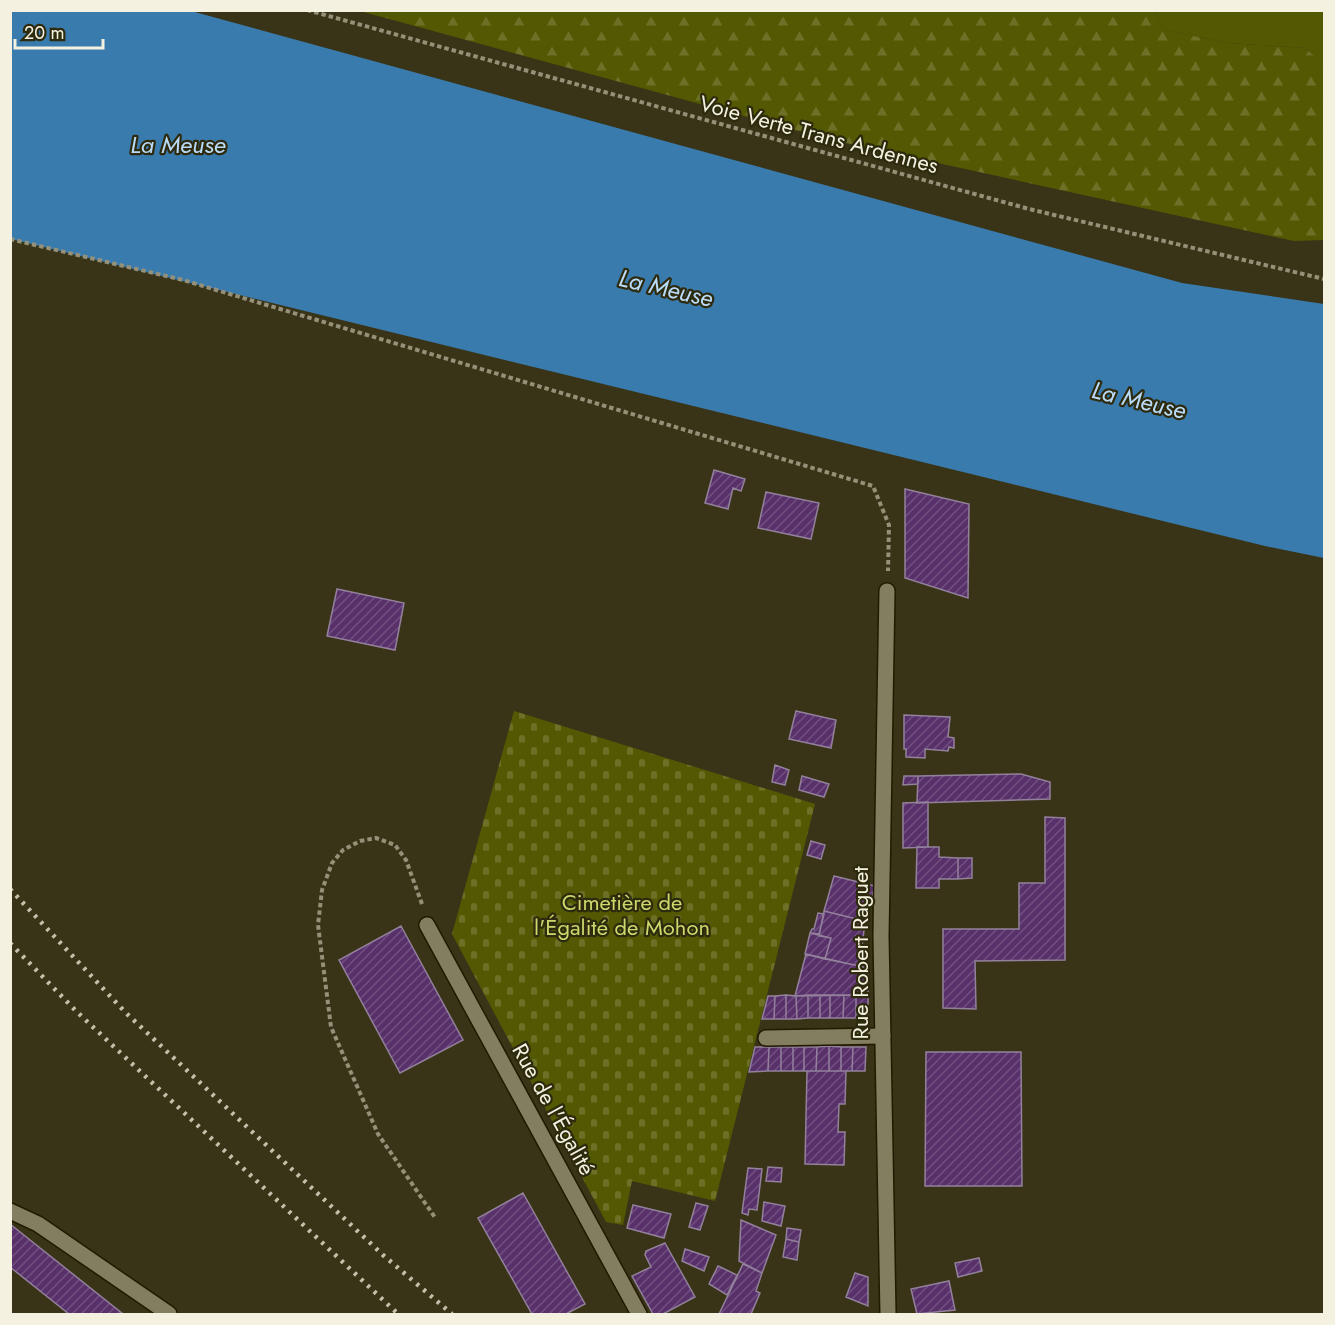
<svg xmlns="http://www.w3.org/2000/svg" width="1335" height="1325" font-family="Jost,sans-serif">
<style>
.grass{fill:#535902}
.forest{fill:url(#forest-firs)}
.cemetery{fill:url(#cemetery-stones)}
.water{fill:#3a7bae}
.building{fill:url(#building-hatch);stroke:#93819c;stroke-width:1.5}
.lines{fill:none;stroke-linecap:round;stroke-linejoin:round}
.lane-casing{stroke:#201b00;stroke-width:18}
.street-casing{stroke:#201b00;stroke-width:18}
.path{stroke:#949079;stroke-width:4;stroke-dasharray:4.5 3;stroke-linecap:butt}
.lane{stroke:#837e5f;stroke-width:15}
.street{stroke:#837e5f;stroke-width:15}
.rail{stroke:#c4c0ac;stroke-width:4.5;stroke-dasharray:3 6;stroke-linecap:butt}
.labels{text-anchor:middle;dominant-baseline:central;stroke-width:4.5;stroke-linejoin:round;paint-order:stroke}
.street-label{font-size:22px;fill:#f4f1e0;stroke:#2e2a0d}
.park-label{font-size:22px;fill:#cdd86c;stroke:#2e2a0d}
.water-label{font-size:24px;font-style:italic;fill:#badbf8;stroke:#2e2a0d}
</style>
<defs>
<pattern id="forest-firs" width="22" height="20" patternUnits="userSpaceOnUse" patternTransform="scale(1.5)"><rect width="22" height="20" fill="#535902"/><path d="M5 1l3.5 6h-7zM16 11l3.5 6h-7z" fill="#6c7127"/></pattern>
<pattern id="cemetery-stones" width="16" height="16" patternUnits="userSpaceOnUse" patternTransform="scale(1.5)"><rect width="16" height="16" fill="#535902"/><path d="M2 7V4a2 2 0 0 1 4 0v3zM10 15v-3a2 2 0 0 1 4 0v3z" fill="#6c7127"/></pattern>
<pattern id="building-hatch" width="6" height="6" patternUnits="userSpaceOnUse" patternTransform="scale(1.5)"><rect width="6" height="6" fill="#58316b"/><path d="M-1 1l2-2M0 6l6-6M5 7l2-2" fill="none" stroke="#714f80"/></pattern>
</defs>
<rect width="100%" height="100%" fill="#393417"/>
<!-- grass -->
<path class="grass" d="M 1155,11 L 1324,11 L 1324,64 L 1305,48 L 1228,43 L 1164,30 Z"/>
<!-- forest -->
<path class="forest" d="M 360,11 L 1155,11 L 1164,30 L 1228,43 L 1305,48 L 1324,64 L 1324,240 L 1294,241 L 828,139 Z"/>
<!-- cemetery -->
<path class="cemetery" d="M 514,711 L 815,804 L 715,1201 L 632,1181 L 623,1225 L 606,1222 L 452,934 Z"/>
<!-- water -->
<path class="water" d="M 11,10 L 191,11 L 1182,283 L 1324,304 L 1324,558 L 1265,546 L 11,239 Z"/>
<!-- building -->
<path class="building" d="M 714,470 L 745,479 L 741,491 L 733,488 L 728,509 L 705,503 Z
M 905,489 L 969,504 L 968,598 L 905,578 Z
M 766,492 L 819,503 L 811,539 L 758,528 Z
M 337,589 L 404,603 L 395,650 L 327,636 Z
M 796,711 L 836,720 L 831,748 L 789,739 Z
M 904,715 L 950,717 L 948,737 L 954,738 L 954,748 L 949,747 L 948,751 L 925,749 L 925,758 L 906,757 L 906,749 L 904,749 Z
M 775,765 L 789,770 L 785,785 L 772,782 Z
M 1021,774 L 1050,782 L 1050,799 L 917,803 L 918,776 Z
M 802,776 L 829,784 L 824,797 L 799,790 Z
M 904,776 L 918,776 L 918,784 L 903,785 Z
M 928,802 L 928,847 L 903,848 L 903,803 Z
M 1045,817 L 1065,818 L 1065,960 L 975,961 L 976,1009 L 943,1008 L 943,929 L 1019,929 L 1019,883 L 1045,883 Z
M 811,841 L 825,845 L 821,859 L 807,855 Z
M 917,847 L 939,847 L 939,857 L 958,858 L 958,879 L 939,879 L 939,888 L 916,888 Z
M 958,858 L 972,858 L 972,878 L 958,879 Z
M 834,876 L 875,886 L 865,921 L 824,911 Z
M 824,911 L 865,921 L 860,966 L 825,959 L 831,938 L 819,936 Z
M 818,913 L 824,914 L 819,934 L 810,933 L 812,929 L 814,929 Z
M 401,926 L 463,1040 L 400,1073 L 339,960 Z
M 810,933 L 831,938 L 825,959 L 805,954 Z
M 806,954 L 868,968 L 868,995 L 795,996 Z
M 786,995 L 786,1019 L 774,1019 L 775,996 Z
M 786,995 L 796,996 L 797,1019 L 786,1019 Z
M 808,995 L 820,995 L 820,1018 L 808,1018 Z
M 808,995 L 808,1018 L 797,1019 L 796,996 Z
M 820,995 L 830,995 L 830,1018 L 820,1018 Z
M 830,995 L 844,995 L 843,1018 L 830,1018 Z
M 844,995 L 856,995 L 856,1018 L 843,1018 Z
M 856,995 L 868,995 L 868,1018 L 856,1018 Z
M 768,996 L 775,996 L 774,1019 L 762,1019 Z
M 829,1046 L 841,1047 L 841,1071 L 829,1071 Z
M 829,1046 L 829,1071 L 816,1071 L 817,1047 Z
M 755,1047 L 769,1047 L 768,1071 L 749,1072 Z
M 769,1047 L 781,1047 L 781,1071 L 768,1071 Z
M 781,1047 L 793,1047 L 793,1071 L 781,1071 Z
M 793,1047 L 804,1047 L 804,1071 L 793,1071 Z
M 804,1047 L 817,1047 L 816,1071 L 804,1071 Z
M 841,1047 L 853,1047 L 852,1071 L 841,1071 Z
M 853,1047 L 866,1047 L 865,1071 L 852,1071 Z
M 926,1052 L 1021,1052 L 1022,1186 L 925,1186 Z
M 807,1071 L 846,1071 L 845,1104 L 839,1104 L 838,1132 L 845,1132 L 844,1165 L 805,1164 Z
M 768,1167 L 782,1168 L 781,1182 L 766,1181 Z
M 748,1168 L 762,1169 L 757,1210 L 749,1209 L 748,1215 L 742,1213 Z
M 523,1193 L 585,1304 L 566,1314 L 532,1314 L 478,1218 Z
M 764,1202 L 785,1206 L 781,1226 L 762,1221 Z
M 696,1203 L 708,1206 L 700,1230 L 689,1227 Z
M 633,1205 L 671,1214 L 664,1238 L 627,1228 Z
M 741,1220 L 776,1235 L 762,1273 L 739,1261 Z
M 10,1224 L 123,1314 L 69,1314 L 10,1267 Z
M 787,1228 L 801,1230 L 799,1242 L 786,1239 Z
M 786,1239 L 799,1242 L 797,1260 L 783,1257 Z
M 665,1243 L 695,1297 L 663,1314 L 653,1314 L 632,1276 L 651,1267 L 645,1255 L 646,1251 Z
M 685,1249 L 709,1257 L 704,1271 L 682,1261 Z
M 979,1258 L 982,1271 L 958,1277 L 955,1263 Z
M 743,1264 L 762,1273 L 756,1291 L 760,1293 L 751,1314 L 719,1314 Z
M 718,1266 L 737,1275 L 727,1295 L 709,1284 Z
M 855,1273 L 868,1277 L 868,1306 L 846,1297 Z
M 949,1281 L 955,1310 L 917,1314 L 911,1289 Z"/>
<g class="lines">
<!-- lane casing -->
<g class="lane-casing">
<path id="lane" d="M 766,1038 L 883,1036
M 10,1211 L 38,1224 L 169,1314"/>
</g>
<!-- street casing -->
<g class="street-casing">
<path id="street" d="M 887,591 L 881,936 L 888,1314
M 427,925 L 639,1314"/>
</g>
<!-- path -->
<path class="path" d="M 307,10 L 1029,209 L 1324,279
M 10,239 L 183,280 L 873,486 L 889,525 L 888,571
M 422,904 L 406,860 L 395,845 L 376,838 L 360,841 L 343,850 L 332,863 L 322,890 L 318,925 L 331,1027 L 378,1134 L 436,1219"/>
<!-- lane -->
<use href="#lane" class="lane"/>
<!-- street -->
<use href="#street" class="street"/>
<!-- rail -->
<path class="rail" d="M 10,889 L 125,1012 L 383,1255 L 452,1314
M 10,943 L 76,1011 L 398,1314"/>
</g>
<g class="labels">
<!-- street labels -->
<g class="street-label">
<text transform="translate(819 134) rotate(15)">Voie Verte Trans Ardennes</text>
<text transform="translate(860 953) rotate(-90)">Rue Robert Raguet</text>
<text transform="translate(554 1109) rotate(61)">Rue de l'Égalité</text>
</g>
<!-- park labels -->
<g class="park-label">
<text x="622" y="902">Cimetière de<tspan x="622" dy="25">l'Égalité de Mohon</tspan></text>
</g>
<!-- water labels -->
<g class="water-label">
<text x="178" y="144">La Meuse</text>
<text transform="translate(666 288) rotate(13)">La Meuse</text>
<text transform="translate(1139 400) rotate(13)">La Meuse</text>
</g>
</g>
<!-- border -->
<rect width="1335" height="1325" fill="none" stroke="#f4f1e0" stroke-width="24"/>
<!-- scale -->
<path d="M15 39v9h88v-9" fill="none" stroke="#f4f1e0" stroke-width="3"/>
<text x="24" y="39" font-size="18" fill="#f4f1e0" stroke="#2e2a0d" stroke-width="4.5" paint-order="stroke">20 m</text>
</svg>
